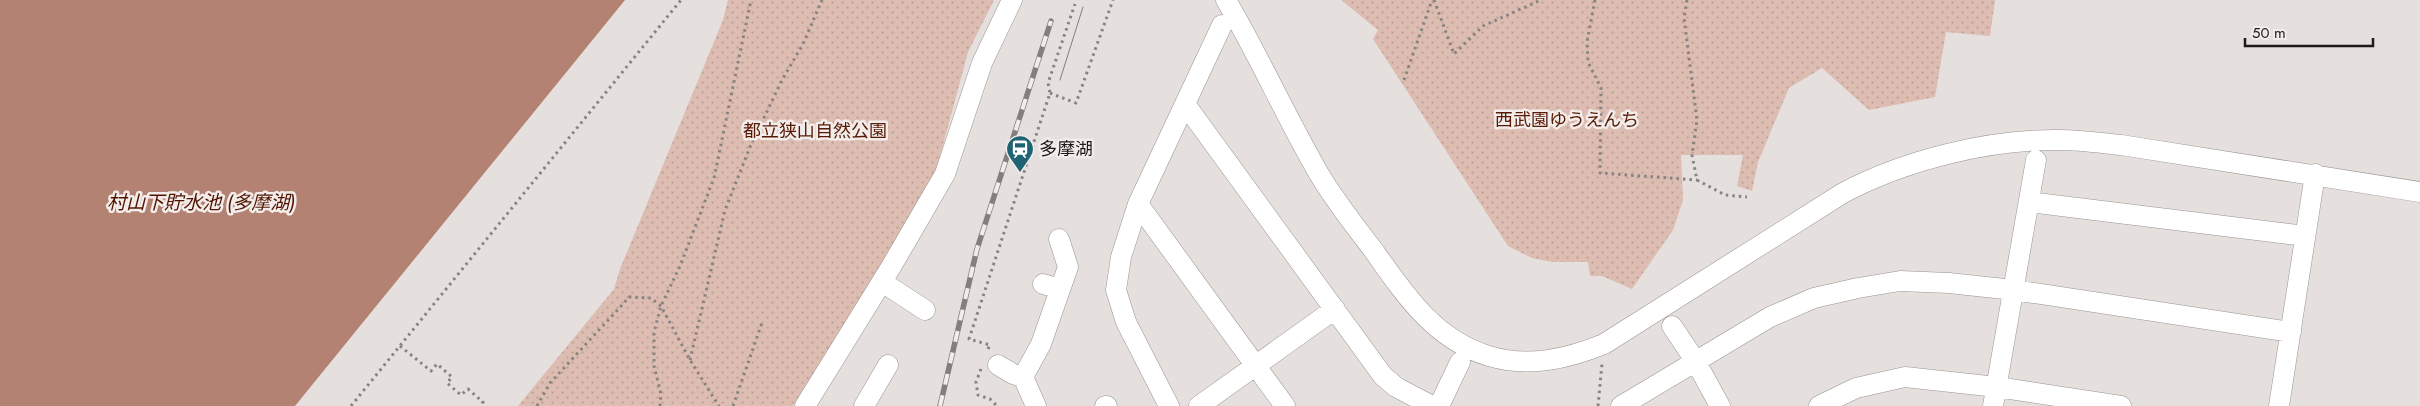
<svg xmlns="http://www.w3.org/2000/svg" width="2420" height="406" font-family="Jost,'Noto Sans JP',sans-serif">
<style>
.park{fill:url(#park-dots)}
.water{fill:#b48272}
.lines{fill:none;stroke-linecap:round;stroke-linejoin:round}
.minor-casing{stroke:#999492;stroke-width:21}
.path{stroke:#878381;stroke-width:3;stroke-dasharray:2.5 4;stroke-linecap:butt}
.minor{stroke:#fff;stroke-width:20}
.tram{stroke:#837f7e;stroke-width:1}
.rail-casing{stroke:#837f7e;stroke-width:5.5}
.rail{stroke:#f2ecea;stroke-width:4;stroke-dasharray:11;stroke-linecap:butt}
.labels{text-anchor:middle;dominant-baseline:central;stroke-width:5;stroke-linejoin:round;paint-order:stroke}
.park-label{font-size:18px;fill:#581a04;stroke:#f2ecea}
.poi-label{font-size:18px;fill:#1d1b1a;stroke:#f2ecea;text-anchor:start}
.water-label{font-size:19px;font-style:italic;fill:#511300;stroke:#f2ecea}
</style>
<defs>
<pattern id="park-dots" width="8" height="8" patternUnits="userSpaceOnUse" patternTransform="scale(1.25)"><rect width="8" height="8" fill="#ddbcb1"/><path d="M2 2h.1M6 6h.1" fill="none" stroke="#bda198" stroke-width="1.8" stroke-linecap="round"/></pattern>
</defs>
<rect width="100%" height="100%" fill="#e5dfdd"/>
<!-- park -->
<path class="park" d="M 728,0 L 994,0 L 968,52 L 933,182 L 793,406 L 518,406 L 614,289 L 620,269 L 723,20 Z
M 1341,0 L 1995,0 L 1990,36 L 1946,32 L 1935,97 L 1869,110 L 1822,68 L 1789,88 L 1758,162 L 1752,191 L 1737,186 L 1743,155 L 1681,155 L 1683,200 L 1673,230 L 1632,289 L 1602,276 L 1590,276 L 1588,262 L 1552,262 L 1532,258 L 1508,246 L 1373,39 L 1378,30 Z"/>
<!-- water -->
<path class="water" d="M 0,0 L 625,0 L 295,406 L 0,406 Z"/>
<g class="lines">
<!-- minor casing -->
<g class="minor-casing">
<path id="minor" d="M 1226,0 C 1259,56 1286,117 1319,174 C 1335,201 1355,226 1374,251 C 1405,295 1435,340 1489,356 C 1528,368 1567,359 1604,344 L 1843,193 C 1905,160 1990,139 2060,140 C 2080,140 2101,143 2121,145 L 2420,192
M 1185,104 L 1383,376 L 1396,387 L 1432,406
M 2029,202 L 2305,236
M 1138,204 L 1285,406
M 882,282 L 925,310
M 1043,284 L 1060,289
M 1672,326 L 1696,362 L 1720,406
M 998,365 L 1013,374 L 1023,377
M 805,406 L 891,267 L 945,174 L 982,63 L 1012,0
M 864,406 L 888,365
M 1036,406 L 1023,377 L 1041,344 L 1068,267 L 1059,239
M 1105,406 L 1107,406
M 1169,406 L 1126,322 L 1116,290 L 1121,257 L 1138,204 L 1222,25
M 1199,406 L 1335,309
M 1439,406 L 1460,362
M 1621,406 L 1770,317 L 1814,298 L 1858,288 L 1900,281 L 1949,283 L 2014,290 L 2291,332
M 1819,406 L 1856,388 L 1905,377 L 1997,387 L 2121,406
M 1993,406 L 2036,160
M 2279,406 L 2315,174"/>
</g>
<!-- path -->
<path class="path" d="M 1434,0 L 1454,54 L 1483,26 L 1541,0
M 1595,0 L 1587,42 L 1588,62 L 1601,88 L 1600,173 L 1697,180
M 1687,0 L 1684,18 L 1697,120 L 1692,155 L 1697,180 L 1725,195 L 1747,197
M 1404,80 L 1432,0
M 1050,93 L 1076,103 L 1113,0
M 400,346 L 431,371 L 437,364 L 452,377 L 447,383 L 461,395 L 468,389 L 483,402 L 480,406
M 988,349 L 990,345 L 969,339 L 1050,93 L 1048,83 L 1075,4
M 690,360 L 725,210 L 750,147 L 782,80 L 803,44 L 822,0
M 981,369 L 976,382 L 978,395 L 990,399 L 997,406
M 351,406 L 681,0
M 537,406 L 550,383 L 623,304 L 629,297 L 651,298 L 661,306 L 690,360 L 719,406
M 660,406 L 661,394 L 654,366 L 654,332 L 661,306 L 680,266 L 714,178 L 751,0
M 733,406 L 763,320
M 1598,406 L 1602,364"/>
<!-- minor -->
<use href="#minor" class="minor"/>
<!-- tram -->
<path class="tram" d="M 1060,80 L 1083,7"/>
<!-- rail casing -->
<g class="rail-casing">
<path id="rail" d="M 940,406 L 977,249 L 1051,21"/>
</g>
<!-- rail -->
<use href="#rail" class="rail"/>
</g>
<!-- icons -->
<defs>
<g id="station-pin" transform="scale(1.4375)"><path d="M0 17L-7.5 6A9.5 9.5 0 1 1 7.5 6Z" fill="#1f6475" stroke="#f2ecea"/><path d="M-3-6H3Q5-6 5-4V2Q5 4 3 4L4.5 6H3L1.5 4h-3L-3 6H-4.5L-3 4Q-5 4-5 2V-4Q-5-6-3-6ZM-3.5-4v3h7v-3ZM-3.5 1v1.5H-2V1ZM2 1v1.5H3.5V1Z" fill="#fff"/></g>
</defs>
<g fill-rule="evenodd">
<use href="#station-pin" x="1020" y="149"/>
</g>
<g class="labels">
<!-- park labels -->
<g class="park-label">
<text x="1567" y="120">西武園ゆうえんち</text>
<text x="815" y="131">都立狭山自然公園</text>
</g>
<!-- poi labels -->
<g class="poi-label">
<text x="1039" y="149">多摩湖</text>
</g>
<!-- water labels -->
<g class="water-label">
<text x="201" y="202">村山下貯水池 (多摩湖)</text>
</g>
</g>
<!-- scale -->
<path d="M2245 38v8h128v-8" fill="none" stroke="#1d1b1a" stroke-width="2.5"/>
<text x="2252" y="38" font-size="15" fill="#1d1b1a" stroke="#f2ecea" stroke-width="4" paint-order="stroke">50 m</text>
</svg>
